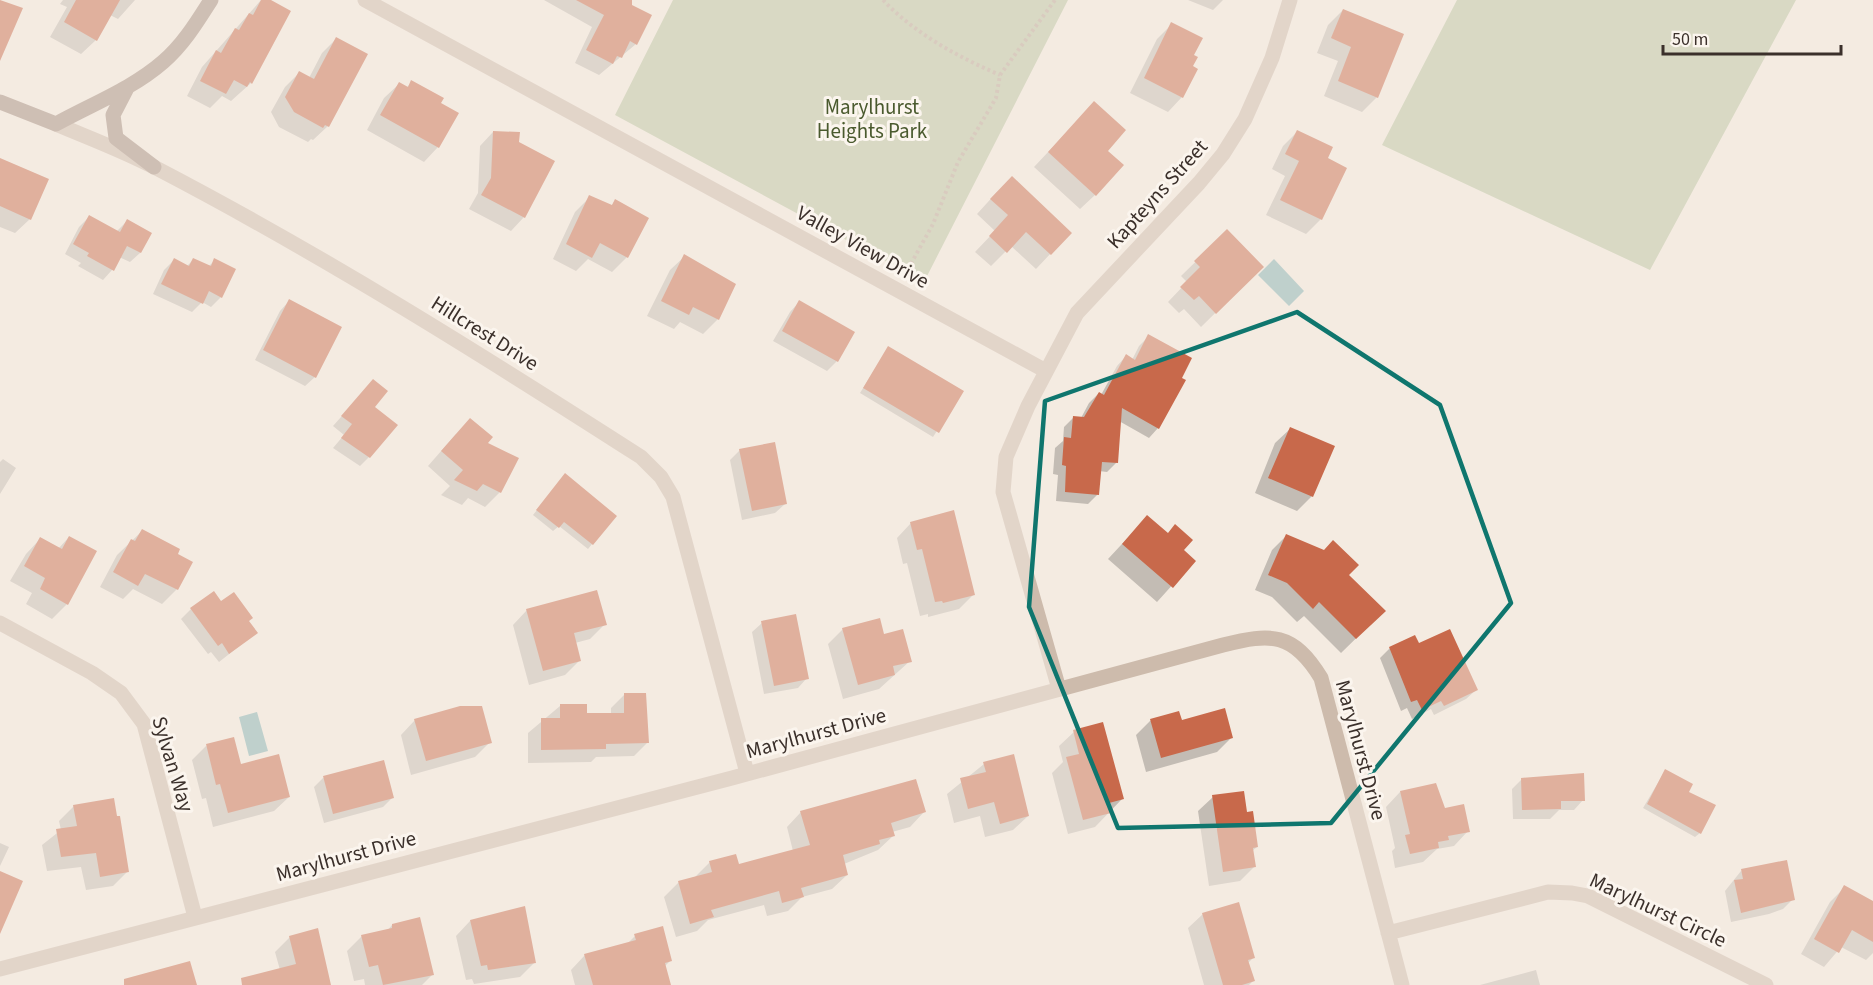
<svg xmlns="http://www.w3.org/2000/svg" width="1873" height="985" font-family="'Source Sans 3',sans-serif">
<style>
.green{fill:#b8c4a0}
.water{fill:#7fb0b2}
.shadow{fill:#0003}
.building{fill:#c8694b}
.lines{fill:none;stroke-linecap:round;stroke-linejoin:round}
.path{stroke:#b9a596;stroke-width:4;stroke-dasharray:3 3;stroke-linecap:butt}
.street{stroke:#cdbbac;stroke-width:15}
.secondary{stroke:#a18a7d;stroke-width:15}
.marked{fill:none;stroke:#0f766e;stroke-width:4.5;stroke-linejoin:round}
.labels{text-anchor:middle;dominant-baseline:central;stroke-width:6;stroke-linejoin:round;paint-order:stroke}
.park-label{font-size:21px;fill:#4a5a2e;stroke:#fbf5ee}
.street-label{font-size:21px;fill:#3b302b;stroke:#fbf5ee}
</style>
<rect width="100%" height="100%" fill="#f4ebe1"/>
<!-- green -->
<path class="green" d="M 673,0 L 1068,0 L 924,282 L 615,115 Z
M 1457,0 L 1796,0 L 1650,270 L 1382,145 Z"/>
<!-- water -->
<path class="water" d="M 1274,259 L 1304,291 L 1289,306 L 1258,275 Z
M 257,712 L 268,751 L 249,756 L 239,717 Z"/>
<!-- shadow -->
<path class="shadow" d="M 63,0 L 135,0 L 118,19 L 110,15 L 96,40 L 81,54 L 50,37 L 67,7 L 60,4 Z
M 261,0 L 268,0 L 289,11 L 251,83 L 231,101 L 222,96 L 210,108 L 187,96 L 202,67 Z
M 544,0 L 630,0 L 636,44 L 599,75 L 575,63 L 592,27 Z
M 1188,0 L 1223,0 L 1213,10 Z
M 1343,10 L 1377,97 L 1362,112 L 1324,96 L 1338,61 L 1317,53 L 1328,25 Z
M 1172,24 L 1192,55 L 1182,97 L 1168,112 L 1130,93 L 1157,39 Z
M 336,39 L 328,126 L 313,140 L 311,139 L 308,142 L 279,127 L 271,112 L 285,87 L 299,73 L 309,78 L 322,53 Z
M 412,82 L 439,103 L 438,147 L 424,162 L 367,130 L 384,98 L 399,84 L 406,88 Z
M 1080,118 L 1106,151 L 1095,195 L 1080,209 L 1034,167 Z
M 493,132 L 524,217 L 511,231 L 469,209 L 478,193 L 480,146 Z
M 1297,132 L 1326,159 L 1321,219 L 1306,234 L 1266,215 L 1285,176 L 1272,169 L 1283,146 Z
M 0,160 L 30,219 L 15,233 L 0,227 Z
M 997,192 L 1070,233 L 1036,269 L 1011,246 L 991,266 L 975,252 L 995,231 L 977,214 Z
M 590,197 L 611,206 L 615,201 L 627,257 L 612,272 L 588,259 L 576,271 L 553,259 L 575,212 Z
M 89,217 L 117,231 L 127,221 L 150,233 L 140,253 L 130,262 L 119,257 L 112,270 L 103,280 L 78,266 L 81,263 L 65,254 L 79,227 Z
M 1227,231 L 1262,267 L 1201,327 L 1184,309 L 1179,313 L 1168,302 L 1187,282 L 1181,276 Z
M 685,256 L 718,319 L 703,334 L 680,322 L 674,329 L 647,316 L 670,270 Z
M 174,260 L 187,266 L 193,260 L 208,267 L 215,260 L 221,297 L 211,307 L 202,302 L 192,312 L 153,294 L 164,270 Z
M 289,301 L 315,377 L 305,386 L 255,360 L 280,311 Z
M 799,302 L 853,332 L 837,361 L 827,371 L 773,341 L 790,312 Z
M 1149,336 L 1158,428 L 1149,438 L 1119,421 L 1116,463 L 1107,472 L 1099,471 L 1098,494 L 1088,504 L 1056,501 L 1058,475 L 1053,474 L 1055,448 L 1063,441 L 1064,427 L 1073,418 L 1081,418 L 1089,403 L 1099,393 L 1101,395 L 1117,366 L 1126,356 L 1132,360 L 1139,346 Z
M 888,348 L 962,392 L 933,437 L 860,393 Z
M 373,381 L 369,457 L 360,466 L 333,448 L 344,435 L 333,426 Z
M 1290,429 L 1312,496 L 1297,511 L 1255,493 L 1275,443 Z
M 456,434 L 486,443 L 500,492 L 485,507 L 468,498 L 462,505 L 441,495 L 450,486 L 428,466 Z
M 740,450 L 785,504 L 775,513 L 742,520 L 730,460 Z
M 3,459 L 16,468 L 0,494 L 0,462 Z
M 561,480 L 615,516 L 588,549 L 559,526 L 553,531 L 533,515 Z
M 1147,517 L 1194,561 L 1157,602 L 1108,559 Z
M 911,523 L 974,594 L 959,609 L 928,617 L 928,614 L 920,616 L 907,563 L 903,564 L 897,538 Z
M 142,531 L 176,555 L 177,589 L 162,604 L 133,589 L 123,599 L 100,587 L 117,555 Z
M 1286,536 L 1347,575 L 1384,611 L 1341,653 L 1304,616 L 1297,622 L 1272,597 L 1255,590 L 1272,550 Z
M 69,537 L 67,604 L 52,619 L 26,604 L 32,593 L 10,581 L 26,554 L 40,539 L 58,549 Z
M 221,603 L 247,622 L 256,633 L 219,662 L 211,652 L 208,654 L 181,619 L 191,609 Z
M 527,610 L 605,624 L 590,639 L 575,643 L 580,660 L 565,675 L 529,685 L 513,625 Z
M 762,623 L 807,678 L 798,688 L 764,694 L 752,632 Z
M 843,629 L 883,636 L 910,661 L 879,689 L 843,699 L 828,644 Z
M 1418,645 L 1476,690 L 1466,699 L 1434,715 L 1431,709 L 1412,719 L 1407,708 L 1401,711 L 1380,658 L 1390,648 Z
M 625,694 L 647,743 L 634,756 L 596,757 L 591,762 L 528,763 L 528,733 L 560,706 L 585,715 L 611,714 L 611,708 Z
M 1178,713 L 1181,722 L 1231,738 L 1217,752 L 1146,772 L 1136,735 L 1150,721 Z
M 415,720 L 490,742 L 475,757 L 411,775 L 401,735 Z
M 1074,732 L 1123,798 L 1095,827 L 1068,834 L 1052,773 L 1063,762 L 1059,746 Z
M 206,746 L 240,766 L 289,797 L 274,811 L 213,827 L 206,798 L 202,799 L 192,760 Z
M 984,764 L 1028,816 L 1013,830 L 985,837 L 980,816 L 954,823 L 947,794 Z
M 1665,771 L 1687,792 L 1700,833 L 1695,837 L 1643,808 Z
M 323,778 L 393,797 L 383,807 L 324,823 L 314,787 Z
M 1521,780 L 1583,800 L 1574,810 L 1559,810 L 1550,819 L 1513,819 L 1512,789 Z
M 1400,792 L 1444,810 L 1468,831 L 1454,846 L 1437,849 L 1423,862 L 1395,868 L 1392,851 L 1395,848 L 1386,807 Z
M 1213,797 L 1246,814 L 1257,847 L 1252,851 L 1255,866 L 1240,881 L 1209,886 L 1198,811 Z
M 74,806 L 128,871 L 113,886 L 86,890 L 81,867 L 47,871 L 42,845 L 61,830 L 59,821 Z
M 801,812 L 924,812 L 910,827 L 892,832 L 893,836 L 878,850 L 844,864 L 847,875 L 832,889 L 802,897 L 788,911 L 767,916 L 764,905 L 708,920 L 697,931 L 676,937 L 664,897 L 679,882 L 695,877 L 710,862 L 738,866 L 793,851 L 787,827 Z
M 0,843 L 9,847 L 0,866 Z
M 1741,871 L 1793,899 L 1783,909 L 1769,914 L 1731,922 L 1725,891 Z
M 1845,887 L 1873,903 L 1873,953 L 1866,960 L 1841,947 L 1824,967 L 1801,954 L 1830,902 Z
M 1203,914 L 1253,958 L 1248,963 L 1253,981 L 1249,985 L 1204,985 L 1188,928 Z
M 470,921 L 535,962 L 520,977 L 474,984 L 472,979 L 466,980 L 456,936 Z
M 392,925 L 432,975 L 422,985 L 365,985 L 364,979 L 354,981 L 347,951 L 362,936 L 387,931 Z
M 635,936 L 670,961 L 664,967 L 669,985 L 575,985 L 571,970 L 585,955 L 627,944 Z
M 290,937 L 330,985 L 250,985 L 280,970 L 275,952 Z
M 1536,970 L 1540,985 L 1480,985 Z"/>
<!-- building -->
<path class="building" d="M 0,0 L 23,8 L 0,61 Z
M 76,0 L 120,0 L 97,41 L 64,22 Z
M 261,0 L 271,0 L 291,11 L 252,84 L 250,82 L 247,87 L 234,80 L 226,94 L 200,81 L 216,50 L 221,53 L 235,28 L 239,30 L 249,13 L 253,15 Z
M 576,0 L 632,0 L 632,5 L 652,15 L 637,45 L 630,41 L 622,58 L 617,56 L 613,64 L 586,50 L 604,15 Z
M 1343,9 L 1404,34 L 1378,98 L 1338,81 L 1351,47 L 1331,38 Z
M 1171,22 L 1203,38 L 1194,55 L 1198,57 L 1193,66 L 1198,69 L 1183,98 L 1144,78 Z
M 336,37 L 368,54 L 329,127 L 325,125 L 323,128 L 294,112 L 285,97 L 299,71 L 314,79 Z
M 411,80 L 444,98 L 441,103 L 459,113 L 439,148 L 380,115 L 399,82 L 408,87 Z
M 1094,101 L 1126,130 L 1108,151 L 1124,165 L 1096,196 L 1048,152 Z
M 1297,130 L 1333,147 L 1328,158 L 1347,168 L 1322,220 L 1280,200 L 1299,161 L 1285,154 Z
M 493,131 L 520,132 L 519,142 L 555,161 L 525,218 L 481,195 L 491,178 Z
M 0,158 L 49,179 L 31,220 L 0,206 Z
M 1012,176 L 1072,233 L 1051,255 L 1026,232 L 1007,253 L 989,236 L 1008,215 L 990,199 Z
M 589,195 L 612,205 L 615,199 L 649,218 L 628,258 L 600,243 L 592,258 L 566,244 Z
M 89,215 L 120,232 L 127,219 L 152,233 L 141,253 L 127,246 L 114,271 L 87,256 L 89,253 L 73,244 Z
M 1227,229 L 1264,267 L 1216,314 L 1199,296 L 1194,300 L 1180,287 L 1200,267 L 1194,261 Z
M 684,254 L 736,284 L 719,320 L 693,307 L 689,315 L 661,301 Z
M 174,258 L 189,266 L 193,258 L 211,266 L 214,258 L 236,269 L 222,298 L 209,291 L 203,304 L 161,284 Z
M 289,299 L 342,327 L 316,378 L 263,350 Z
M 799,300 L 855,332 L 838,362 L 782,331 Z
M 1148,334 L 1192,358 L 1182,378 L 1186,380 L 1159,429 L 1122,408 L 1118,463 L 1102,462 L 1099,495 L 1065,492 L 1066,466 L 1062,465 L 1064,437 L 1071,438 L 1073,416 L 1084,417 L 1099,392 L 1104,395 L 1126,354 L 1135,360 Z
M 888,346 L 964,391 L 939,433 L 863,388 Z
M 373,379 L 388,391 L 375,407 L 398,425 L 370,458 L 341,438 L 352,424 L 341,416 Z
M 470,418 L 493,437 L 488,443 L 519,458 L 501,493 L 483,484 L 477,491 L 454,480 L 463,470 L 441,451 Z
M 1290,427 L 1335,446 L 1313,497 L 1268,478 Z
M 775,442 L 787,504 L 752,511 L 739,449 Z
M 565,473 L 617,516 L 593,545 L 564,522 L 559,528 L 536,510 Z
M 954,510 L 975,595 L 943,603 L 942,601 L 935,602 L 922,549 L 917,550 L 910,522 Z
M 1147,515 L 1168,533 L 1175,524 L 1193,540 L 1184,550 L 1196,561 L 1173,588 L 1122,544 Z
M 142,529 L 180,549 L 178,554 L 193,562 L 178,590 L 145,574 L 138,586 L 113,572 L 131,539 L 135,541 Z
M 1286,534 L 1324,550 L 1333,540 L 1359,565 L 1349,575 L 1386,611 L 1356,639 L 1319,602 L 1313,609 L 1287,583 L 1268,575 Z
M 69,536 L 97,551 L 68,605 L 40,589 L 45,578 L 24,566 L 40,537 L 62,549 Z
M 597,590 L 607,625 L 574,633 L 581,661 L 543,671 L 526,609 Z
M 214,591 L 221,601 L 234,592 L 253,618 L 249,621 L 258,633 L 229,654 L 222,643 L 218,646 L 190,608 Z
M 796,614 L 809,679 L 774,686 L 761,621 Z
M 880,618 L 884,634 L 903,629 L 912,662 L 893,666 L 895,675 L 858,685 L 842,628 Z
M 1450,629 L 1478,690 L 1444,706 L 1441,701 L 1422,710 L 1417,700 L 1411,702 L 1389,647 L 1415,635 L 1419,643 Z
M 624,693 L 646,693 L 649,743 L 606,744 L 606,749 L 541,750 L 541,718 L 560,718 L 560,704 L 587,704 L 587,713 L 624,713 Z
M 460,706 L 482,706 L 492,743 L 426,761 L 414,719 Z
M 1225,708 L 1233,738 L 1161,758 L 1150,719 L 1179,711 L 1182,720 Z
M 1103,722 L 1124,799 L 1109,803 L 1111,813 L 1083,820 L 1066,757 L 1079,754 L 1073,730 Z
M 234,737 L 241,764 L 279,754 L 290,797 L 228,813 L 220,784 L 216,785 L 206,744 Z
M 1014,754 L 1029,816 L 1000,824 L 994,802 L 968,809 L 960,778 L 986,772 L 983,762 Z
M 384,760 L 394,798 L 333,814 L 323,776 Z
M 1665,769 L 1693,784 L 1689,792 L 1716,805 L 1701,834 L 1647,804 Z
M 1584,773 L 1585,801 L 1561,801 L 1561,809 L 1522,810 L 1521,778 Z
M 916,779 L 926,812 L 891,823 L 895,836 L 879,840 L 880,844 L 843,855 L 848,875 L 801,888 L 804,897 L 782,903 L 779,891 L 711,910 L 714,917 L 690,924 L 678,881 L 712,872 L 709,861 L 736,854 L 739,864 L 810,845 L 800,811 Z
M 1436,783 L 1445,808 L 1464,804 L 1470,832 L 1448,836 L 1449,840 L 1438,842 L 1439,848 L 1410,854 L 1405,835 L 1410,834 L 1400,791 Z
M 1244,791 L 1247,812 L 1253,811 L 1258,847 L 1253,848 L 1256,867 L 1223,872 L 1212,795 Z
M 114,798 L 117,816 L 120,816 L 129,872 L 100,877 L 96,853 L 61,857 L 56,829 L 77,826 L 73,805 Z
M 1787,860 L 1795,900 L 1741,913 L 1734,880 L 1743,879 L 1741,869 Z
M 0,871 L 23,881 L 0,934 Z
M 1844,885 L 1873,901 L 1873,942 L 1852,930 L 1839,953 L 1814,939 Z
M 1239,902 L 1255,958 L 1248,960 L 1255,981 L 1242,985 L 1223,985 L 1202,913 Z
M 525,906 L 536,963 L 488,970 L 487,965 L 481,966 L 470,920 Z
M 420,917 L 434,975 L 383,985 L 378,965 L 369,967 L 361,935 L 392,928 L 392,924 Z
M 663,926 L 672,961 L 665,963 L 671,985 L 593,985 L 584,954 L 636,940 L 634,934 Z
M 318,928 L 331,985 L 242,985 L 241,978 L 296,964 L 289,936 Z
M 190,961 L 197,985 L 124,985 L 124,979 Z"/>
<g class="lines">
<!-- path -->
<path class="path" d="M 883,0 C 914,33 958,57 1000,75
M 908,269 L 933,224 L 958,162 L 996,98 L 1000,75 L 1055,0"/>
<!-- street -->
<path class="street" d="M 365,0 L 1046,371
M 56,124 C 89,138 124,151 156,168 C 323,255 482,355 641,457 L 661,477 L 673,497 L 747,773
M 0,623 L 92,673 L 121,693 L 144,724 L 195,917
M 1059,689 L 1003,492 L 1006,457 L 1028,406 L 1077,313 L 1199,183 L 1223,154 L 1245,119 L 1272,58 L 1290,0
M 1388,933 L 1548,892 L 1572,893 L 1588,896 L 1766,985
M 0,969 L 732,778 L 1223,645 C 1271,633 1293,632 1321,678 L 1402,985"/>
<!-- secondary -->
<path class="secondary" d="M 127,88 L 113,115 L 116,138 L 154,167
M 0,102 L 56,124 C 92,104 132,89 163,62 C 183,45 197,22 211,0"/>
</g>
<!-- marked area -->
<path d="M0 0H1873V985H0ZM 1297,312 L 1440,405 L 1511,603 L 1331,823 L 1118,828 L 1029,607 L 1045,401 Z" fill="#f4ebe1" fill-opacity=".55" fill-rule="evenodd"/>
<path class="marked" d="M 1297,312 L 1440,405 L 1511,603 L 1331,823 L 1118,828 L 1029,607 L 1045,401 Z"/>
<g class="labels">
<!-- park labels -->
<g class="park-label">
<text x="872" y="107">Marylhurst<tspan x="872" dy="24">Heights Park</tspan></text>
</g>
<!-- street labels -->
<g class="street-label">
<text transform="translate(1157 194) rotate(-48)">Kapteyns Street</text>
<text transform="translate(863 247) rotate(29)">Valley View Drive</text>
<text transform="translate(485 333) rotate(32)">Hillcrest Drive</text>
<text transform="translate(816 733) rotate(-15)">Marylhurst Drive</text>
<text transform="translate(1361 750) rotate(75)">Marylhurst Drive</text>
<text transform="translate(173 764) rotate(73)">Sylvan Way</text>
<text transform="translate(346 856) rotate(-15)">Marylhurst Drive</text>
<text transform="translate(1658 910) rotate(25)">Marylhurst Circle</text>
</g>
</g>
<!-- scale -->
<path d="M1663 45v9h178v-9" fill="none" stroke="#3b302b" stroke-width="3"/>
<text x="1672" y="45" font-size="18" fill="#3b302b" stroke="#fbf5ee" stroke-width="4.5" paint-order="stroke">50 m</text>
</svg>
